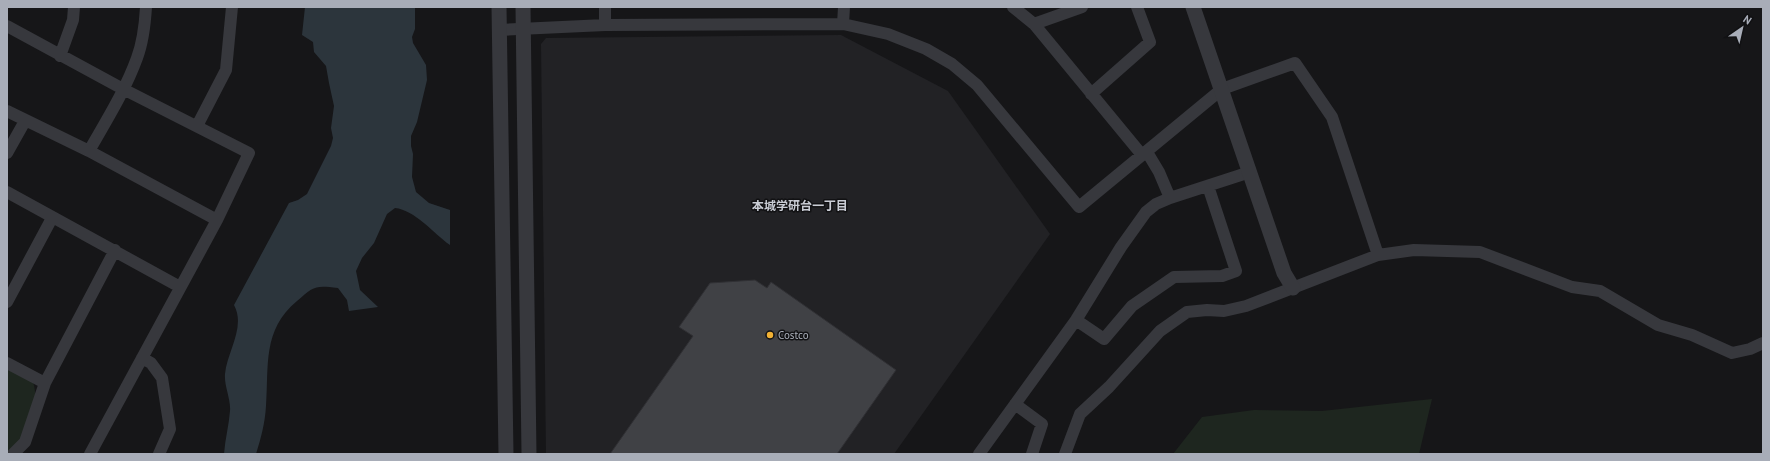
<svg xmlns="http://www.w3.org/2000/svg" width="1770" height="461" font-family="'PT Sans','Noto Sans JP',sans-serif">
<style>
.built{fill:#222225}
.green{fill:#1e261f}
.water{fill:#2c353c}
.building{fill:#404145;stroke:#303034}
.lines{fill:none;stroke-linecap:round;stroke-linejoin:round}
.minor{stroke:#37383d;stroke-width:12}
.tertiary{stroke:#37383d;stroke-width:15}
.poi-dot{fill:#f2b134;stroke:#111113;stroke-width:1.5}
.labels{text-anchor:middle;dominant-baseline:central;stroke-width:3;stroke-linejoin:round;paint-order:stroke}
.poi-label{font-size:11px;fill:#a8adb8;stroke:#111113;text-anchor:start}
.neighbourhood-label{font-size:12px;font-weight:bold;fill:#c9ccd4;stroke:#111113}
</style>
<rect width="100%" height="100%" fill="#161618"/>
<!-- built -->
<path class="built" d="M 841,35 L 948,91 L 1050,234 L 894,454 L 546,454 L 541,44 L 546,38 Z"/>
<!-- green -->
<path class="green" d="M 7,369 L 33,382 C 41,407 27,435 11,454 L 7,454 Z
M 1432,399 L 1419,454 L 1173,454 L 1202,417 L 1254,410 L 1322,411 Z"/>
<!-- water -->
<path class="water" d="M 305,7 L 415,7 L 415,29 L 412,37 L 413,43 L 426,65 L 427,80 L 417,122 L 411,136 L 411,146 L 413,154 L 412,177 L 416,192 L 429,203 L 450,210 L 450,245 C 433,233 415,210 395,208 L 387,214 L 374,243 L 362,258 L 356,271 L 360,290 L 378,307 L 349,311 L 347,300 L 338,288 C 315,285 314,286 297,301 C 262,330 269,366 266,406 C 265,423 261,438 256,454 L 224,454 C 225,439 229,425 230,411 C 231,399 224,386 225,374 C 227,352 246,327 234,305 L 289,203 L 298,200 L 307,194 L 331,146 L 333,138 L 331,128 L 334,106 L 329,83 L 326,66 L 314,52 L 313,42 L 302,35 Z"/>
<!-- building -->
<path class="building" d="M 755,280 L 767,288 L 771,282 L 896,370 L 837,454 L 610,454 L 693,336 L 679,327 L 710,283 Z"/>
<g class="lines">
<!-- minor -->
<path class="minor" d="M 1013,7 L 1034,24 L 1142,155
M 843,24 L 844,7
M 1034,24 L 1082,7
M 605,25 L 605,7
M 7,26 L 123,89 L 249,153 L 217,220 L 90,454
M 499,30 L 605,25 L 843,24 L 888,34 L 926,49 L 952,64 L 977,85 L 1079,207 L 1222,89 L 1295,63 L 1332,117 L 1378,255
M 60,56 L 73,20 L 74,7
M 1091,94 L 1150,42 L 1137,7
M 7,111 L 89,151 L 217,220
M 197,126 L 226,70 L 232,7
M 89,151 C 106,121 125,91 137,58 C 143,42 145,24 146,7
M 1147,152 L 1159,172 L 1170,198
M 7,153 L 25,121
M 7,192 L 180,287
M 7,302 L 52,218
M 1076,320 L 1104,339 L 1132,306 L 1174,277 L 1222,276 L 1236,271 L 1208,186
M 142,358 L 151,363 L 162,378 L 170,429 L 159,454
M 7,363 L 45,383
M 1015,404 L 1042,424 L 1032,454
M 13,454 L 25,442 L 45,383 L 115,250
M 979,454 L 1076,320 L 1121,247 L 1146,212 L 1156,204 L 1170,198 L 1250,172
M 1065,454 L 1080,414 L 1109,387 L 1160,331 L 1187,312 L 1207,310 L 1224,311 L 1246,306 L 1378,255 L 1414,250 L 1480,252 L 1572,287 L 1600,291 L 1658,325 L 1692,335 L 1732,353 L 1750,349 L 1763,343"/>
<!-- tertiary -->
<path class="tertiary" d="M 499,7 L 506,454
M 523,7 L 529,454
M 1193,7 L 1284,273 L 1293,288"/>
</g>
<!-- markers -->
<circle class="poi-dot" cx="770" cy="335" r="4"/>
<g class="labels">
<!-- poi labels -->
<g class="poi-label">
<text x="778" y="335">Costco</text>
</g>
<!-- neighbourhood labels -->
<g class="neighbourhood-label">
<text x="800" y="205">本城学研台一丁目</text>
</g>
</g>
<!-- border -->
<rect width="1770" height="461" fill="none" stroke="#a8adb8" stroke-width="16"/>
<!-- north arrow -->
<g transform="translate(1742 28) rotate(34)" stroke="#111113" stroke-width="3" paint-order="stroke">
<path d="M0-3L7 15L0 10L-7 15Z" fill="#a8adb8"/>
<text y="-6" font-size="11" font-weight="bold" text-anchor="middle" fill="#a8adb8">N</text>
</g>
</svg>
